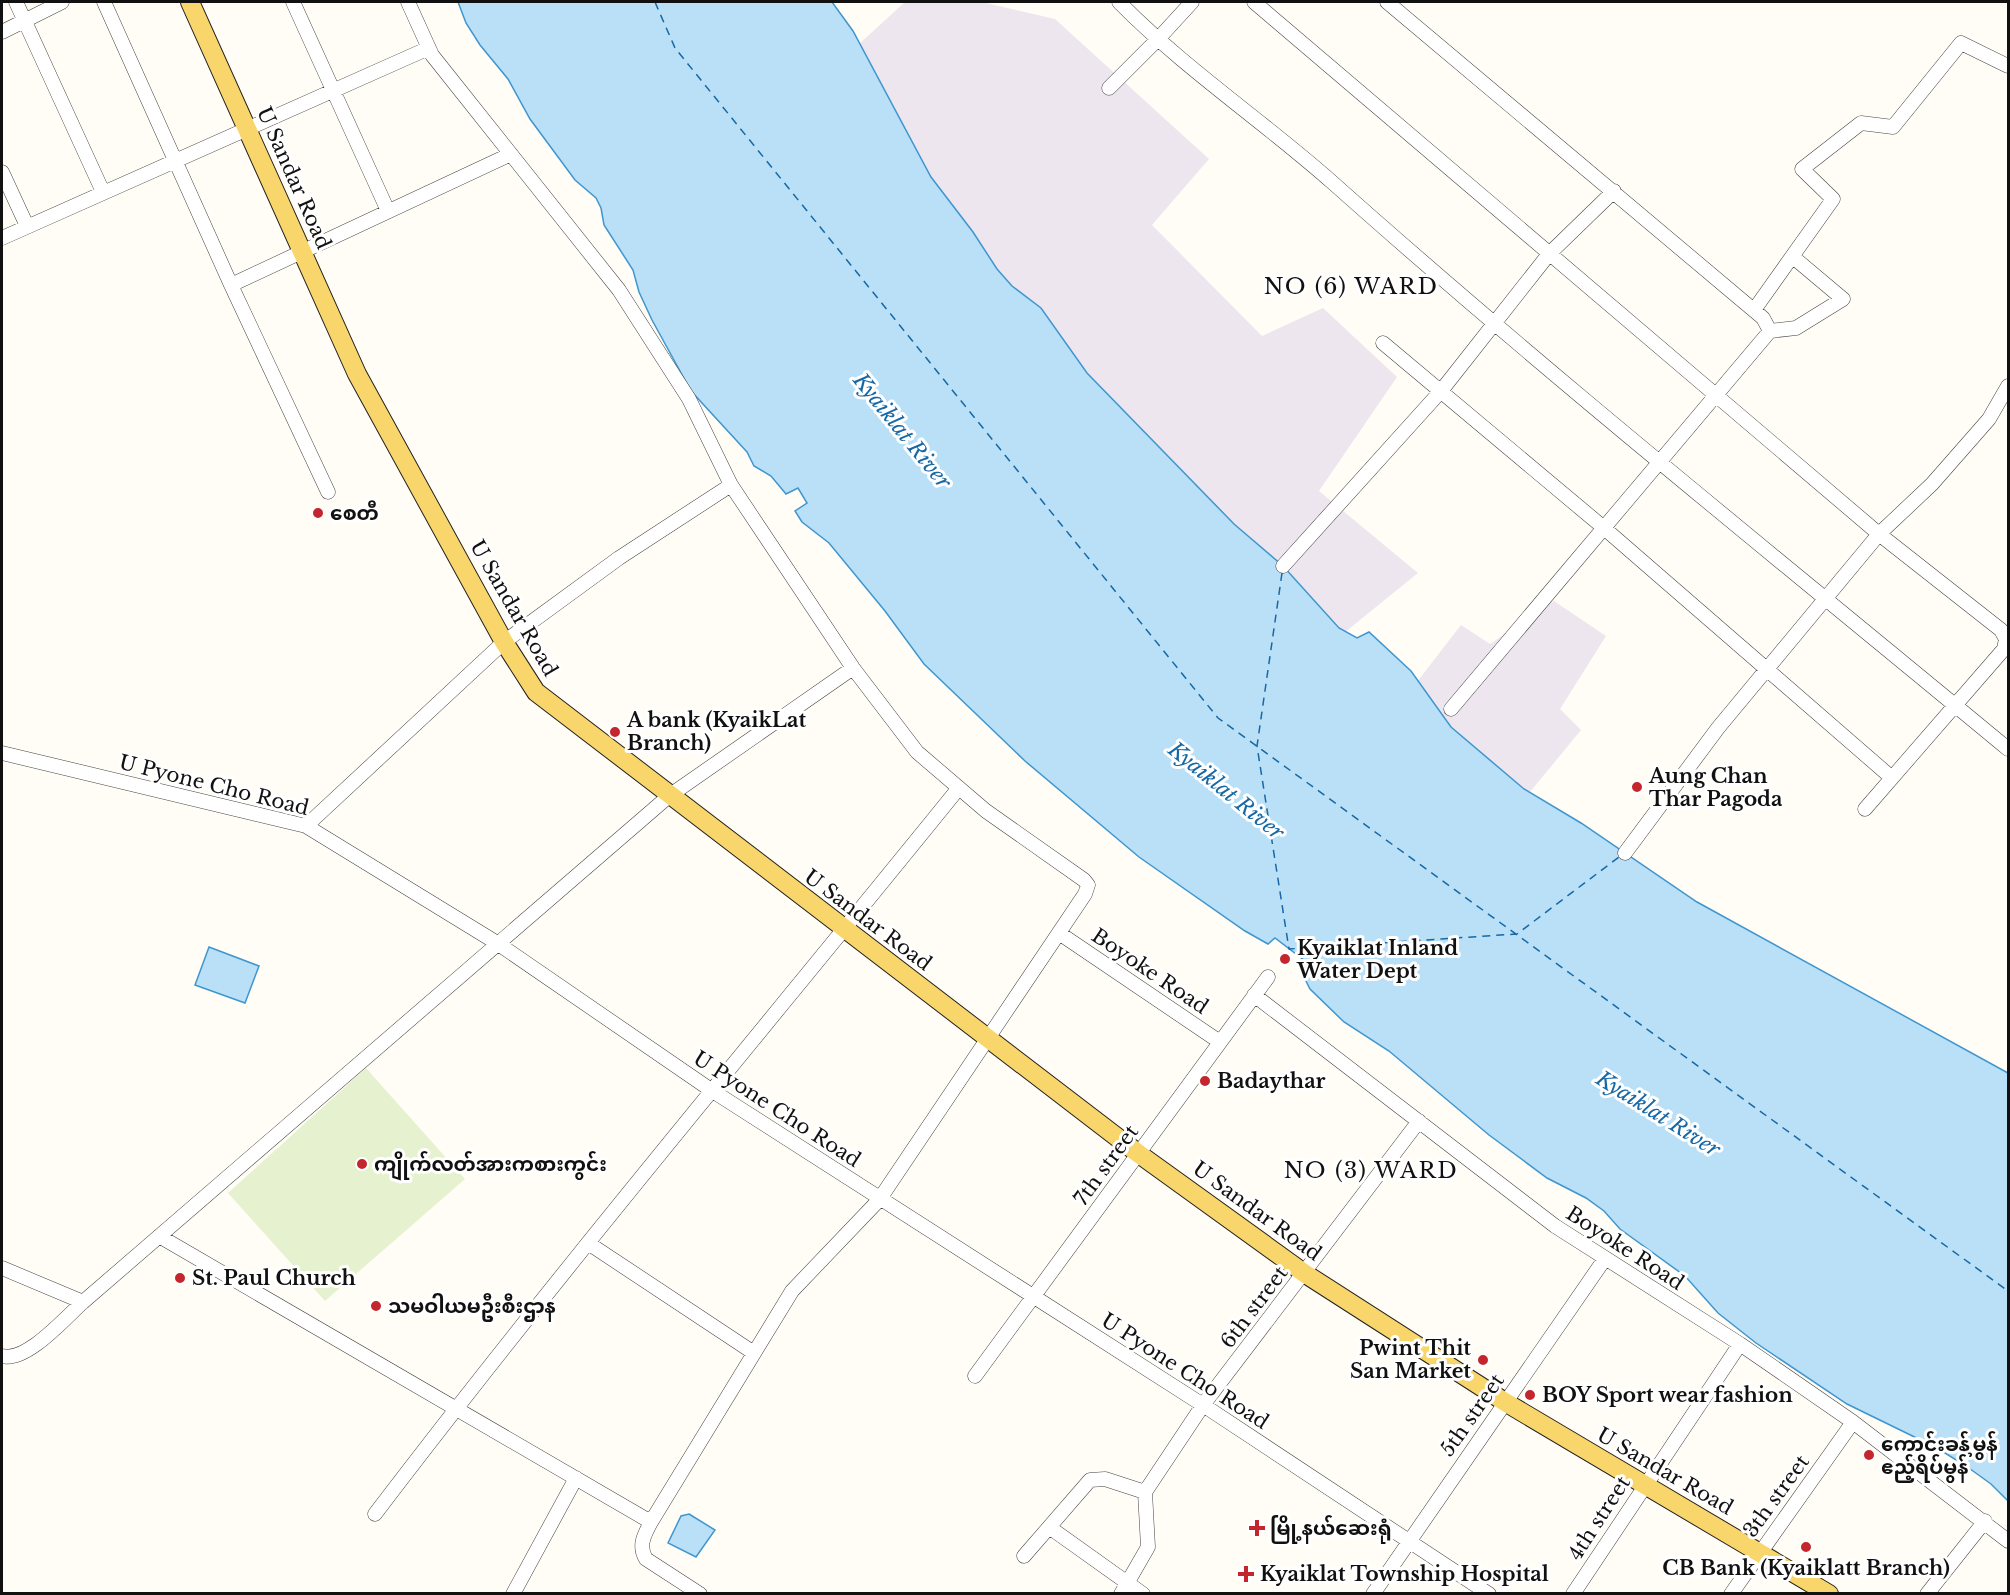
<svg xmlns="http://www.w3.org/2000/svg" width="2010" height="1595" font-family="'Libre Baskerville','Noto Sans Myanmar',serif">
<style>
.industrial{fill:#eee6ef}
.pitch{fill:#e6f2cf}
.water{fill:#b9e0f7;stroke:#3f96cf;stroke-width:1.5}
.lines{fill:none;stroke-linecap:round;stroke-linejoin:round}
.ferry{stroke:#1768a6;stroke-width:1.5;stroke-dasharray:8 6;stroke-linecap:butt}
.minor-casing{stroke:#444;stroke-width:15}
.major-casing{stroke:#222;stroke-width:20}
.minor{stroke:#fff;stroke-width:14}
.major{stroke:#f9d66b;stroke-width:18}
.poi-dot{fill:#c4262e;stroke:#fff;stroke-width:2}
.labels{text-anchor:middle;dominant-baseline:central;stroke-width:6;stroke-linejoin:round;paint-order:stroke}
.street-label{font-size:20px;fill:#111;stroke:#fff}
.poi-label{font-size:20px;font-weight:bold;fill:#111;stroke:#fff;text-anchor:start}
.water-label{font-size:21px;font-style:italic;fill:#1768a6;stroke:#fff}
.quarter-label{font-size:22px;letter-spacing:1.5px;fill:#111;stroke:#fff}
</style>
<rect width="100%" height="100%" fill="#fffdf5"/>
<!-- industrial -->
<path class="industrial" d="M 905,2 L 982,2 L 1055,19 L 1209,159 L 1152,225 L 1262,336 L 1323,308 L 1397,377 L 1319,491 L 1418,573 L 1334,641 L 923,230 L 847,55 Z
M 1554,601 L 1606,636 L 1560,709 L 1581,730 L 1521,803 L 1410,691 L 1461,625 L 1490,644 Z"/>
<!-- pitch -->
<path class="pitch" d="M 366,1068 L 465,1179 L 325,1301 L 228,1193 Z"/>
<!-- water -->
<path class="water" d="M 458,2 L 832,2 L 853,31 L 931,177 L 973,232 L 997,269 L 1012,286 L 1041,308 L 1087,373 L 1234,524 L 1283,566 L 1339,628 L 1357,638 L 1369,632 L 1411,671 L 1451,727 L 1524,789 L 1581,823 L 1697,902 L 2008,1073 L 2008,1501 L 1991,1484 L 1966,1466 L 1937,1448 L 1847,1404 L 1756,1343 L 1718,1313 L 1685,1276 L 1620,1229 L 1604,1211 L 1586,1198 L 1547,1178 L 1489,1135 L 1389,1051 L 1344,1022 L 1310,989 L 1300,969 L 1305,961 L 1275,938 L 1268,944 L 1245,931 L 1139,857 L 1025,761 L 924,664 L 885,611 L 829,543 L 802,522 L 795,511 L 807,503 L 798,488 L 786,494 L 771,476 L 754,466 L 747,452 L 691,391 L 652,320 L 639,292 L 633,270 L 604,225 L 601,208 L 596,198 L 575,180 L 530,119 L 508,79 L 480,45 L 466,23 Z
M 209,947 L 259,966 L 245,1003 L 195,985 Z
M 689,1514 L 715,1530 L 696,1557 L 668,1543 L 681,1516 Z"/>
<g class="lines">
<!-- ferry -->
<path class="ferry" d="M 655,2 L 675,48 L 1218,718 L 2008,1291
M 1282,573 L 1257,746 L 1289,949 L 1517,934 L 1619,857"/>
<!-- minor casing -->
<g class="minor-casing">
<path id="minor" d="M 16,2 L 103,192
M 104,2 L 231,285 L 328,492
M 293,2 L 388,211
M 408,2 L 432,55 L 619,290 L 689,399 L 731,485 L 853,668 L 917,752 L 986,811 L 1084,880 L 1088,885 L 1085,894 L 879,1200 L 792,1291 L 651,1522 C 644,1535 638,1546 646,1559 L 700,1594
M 1119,2 C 1185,69 1263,121 1333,183 C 1552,378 1782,562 2008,749
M 1254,2 L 1879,534 L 2001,630 L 2006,639 L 2004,649 L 1865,809
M 1387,2 L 1763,318 L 1770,331 L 1451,709
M 2,32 L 62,2
M 1109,88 L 1159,38 L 1192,2
M 2,172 L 27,226
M 2,238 L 429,48
M 231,285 L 511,154
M 1754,310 L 1833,199 L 1802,169 L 1861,123 L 1893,127 L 1961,43 L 2008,66
M 1770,331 L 1796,328 L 1843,299 L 1793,257
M 1383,343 L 1604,528 L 1892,778
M 1283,566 L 1441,391 L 1549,254 L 1614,191
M 2,753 L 306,826 L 497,943 L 711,1090 L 1203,1405 L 1489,1594
M 306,826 L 504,642 L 619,558 L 731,485
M 1625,853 L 1718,728 L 1879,534 L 1932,484 L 1989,419 L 2008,386
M 1059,933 L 1220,1042
M 1254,995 L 1555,1226 L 1740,1344 L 1853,1422 L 2008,1541
M 159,1236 L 651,1522
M 588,1243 L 754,1353
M 2,1268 L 83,1302 L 669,796 L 853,668
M 2,1356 C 26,1363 65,1318 83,1302
M 975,1376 L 1268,977
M 1145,1492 L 1203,1405 L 1419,1121
M 375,1514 C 563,1267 763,1030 958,789
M 1049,1527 L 1143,1594
M 1024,1556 L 1090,1480 L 1105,1479 L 1145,1492
M 513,1594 L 576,1478
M 1121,1594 L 1148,1547 L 1145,1492
M 1373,1594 L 1604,1260
M 1573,1594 L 1740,1344
M 1731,1594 L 1853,1422
M 1927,1594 L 1985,1521"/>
</g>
<!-- major casing -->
<g class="major-casing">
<path id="major" d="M 190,2 L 357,374 L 504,642 L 536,692 L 1139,1154 L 1304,1273 L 1505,1402 L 1829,1594"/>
</g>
<!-- minor -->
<use href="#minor" class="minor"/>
<!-- major -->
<use href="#major" class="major"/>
</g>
<!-- markers -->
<g class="poi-dot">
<circle cx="318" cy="513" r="6"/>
<circle cx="615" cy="732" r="6"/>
<circle cx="1637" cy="787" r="6"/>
<circle cx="1285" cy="959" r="6"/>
<circle cx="1205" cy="1081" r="6"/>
<circle cx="362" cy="1164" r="6"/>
<circle cx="180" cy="1278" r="6"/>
<circle cx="376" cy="1306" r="6"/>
<circle cx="1483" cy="1360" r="6"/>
<circle cx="1530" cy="1395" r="6"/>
<circle cx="1869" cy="1455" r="6"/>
<path d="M1254 1519h6v6h6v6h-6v6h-6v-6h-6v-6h6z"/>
<circle cx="1806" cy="1547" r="6"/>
<path d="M1243 1565h6v6h6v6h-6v6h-6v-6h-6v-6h6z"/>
</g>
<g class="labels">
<!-- street labels -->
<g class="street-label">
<text transform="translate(294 178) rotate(66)">U Sandar Road</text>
<text transform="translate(514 608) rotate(60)">U Sandar Road</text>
<text transform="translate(214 785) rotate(14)">U Pyone Cho Road</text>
<text transform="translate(868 920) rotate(37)">U Sandar Road</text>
<text transform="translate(1150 971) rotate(34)">Boyoke Road</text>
<text transform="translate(777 1109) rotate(33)">U Pyone Cho Road</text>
<text transform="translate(1106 1165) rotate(-54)">7th street</text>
<text transform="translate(1257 1211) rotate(36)">U Sandar Road</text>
<text transform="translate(1625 1248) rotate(33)">Boyoke Road</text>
<text transform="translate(1254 1307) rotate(-53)">6th street</text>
<text transform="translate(1185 1371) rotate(33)">U Pyone Cho Road</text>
<text transform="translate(1472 1415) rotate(-55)">5th street</text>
<text transform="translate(1665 1471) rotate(30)">U Sandar Road</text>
<text transform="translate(1776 1496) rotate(-54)">3th street</text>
<text transform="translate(1599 1518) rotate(-57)">4th street</text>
</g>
<!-- poi labels -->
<g class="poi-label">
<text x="330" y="513">စေတီ</text>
<text x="627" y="720">A bank (KyaikLat<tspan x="627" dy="23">Branch)</tspan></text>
<text x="1649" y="776">Aung Chan<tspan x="1649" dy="23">Thar Pagoda</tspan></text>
<text x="1297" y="948">Kyaiklat Inland<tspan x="1297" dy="23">Water Dept</tspan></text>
<text x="1217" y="1081">Badaythar</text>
<text x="374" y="1164">ကျိုက်လတ်အားကစားကွင်း</text>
<text x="192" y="1278">St. Paul Church</text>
<text x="388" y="1306">သမဝါယမဦးစီးဌာန</text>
<text x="1471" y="1348" text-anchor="end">Pwint Thit<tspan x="1471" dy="23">San Market</tspan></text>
<text x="1542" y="1395">BOY Sport wear fashion</text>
<text x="1881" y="1444">ကောင်းခန့်မွန်<tspan x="1881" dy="23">ဧည့်ရိပ်မွန်</tspan></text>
<text x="1270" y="1528">မြို့နယ်ဆေးရုံ</text>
<text x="1806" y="1568" text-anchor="middle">CB Bank (Kyaiklatt Branch)</text>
<text x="1260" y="1574">Kyaiklat Township Hospital</text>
</g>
<!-- water labels -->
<g class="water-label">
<text transform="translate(902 431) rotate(51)">Kyaiklat River</text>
<text transform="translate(1226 791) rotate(39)">Kyaiklat River</text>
<text transform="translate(1658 1114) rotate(32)">Kyaiklat River</text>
</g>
<!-- quarter labels -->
<g class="quarter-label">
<text x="1351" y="286">NO (6) WARD</text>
<text x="1371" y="1170">NO (3) WARD</text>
</g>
</g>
<!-- border -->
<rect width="2010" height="1595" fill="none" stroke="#111111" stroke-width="6"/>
</svg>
